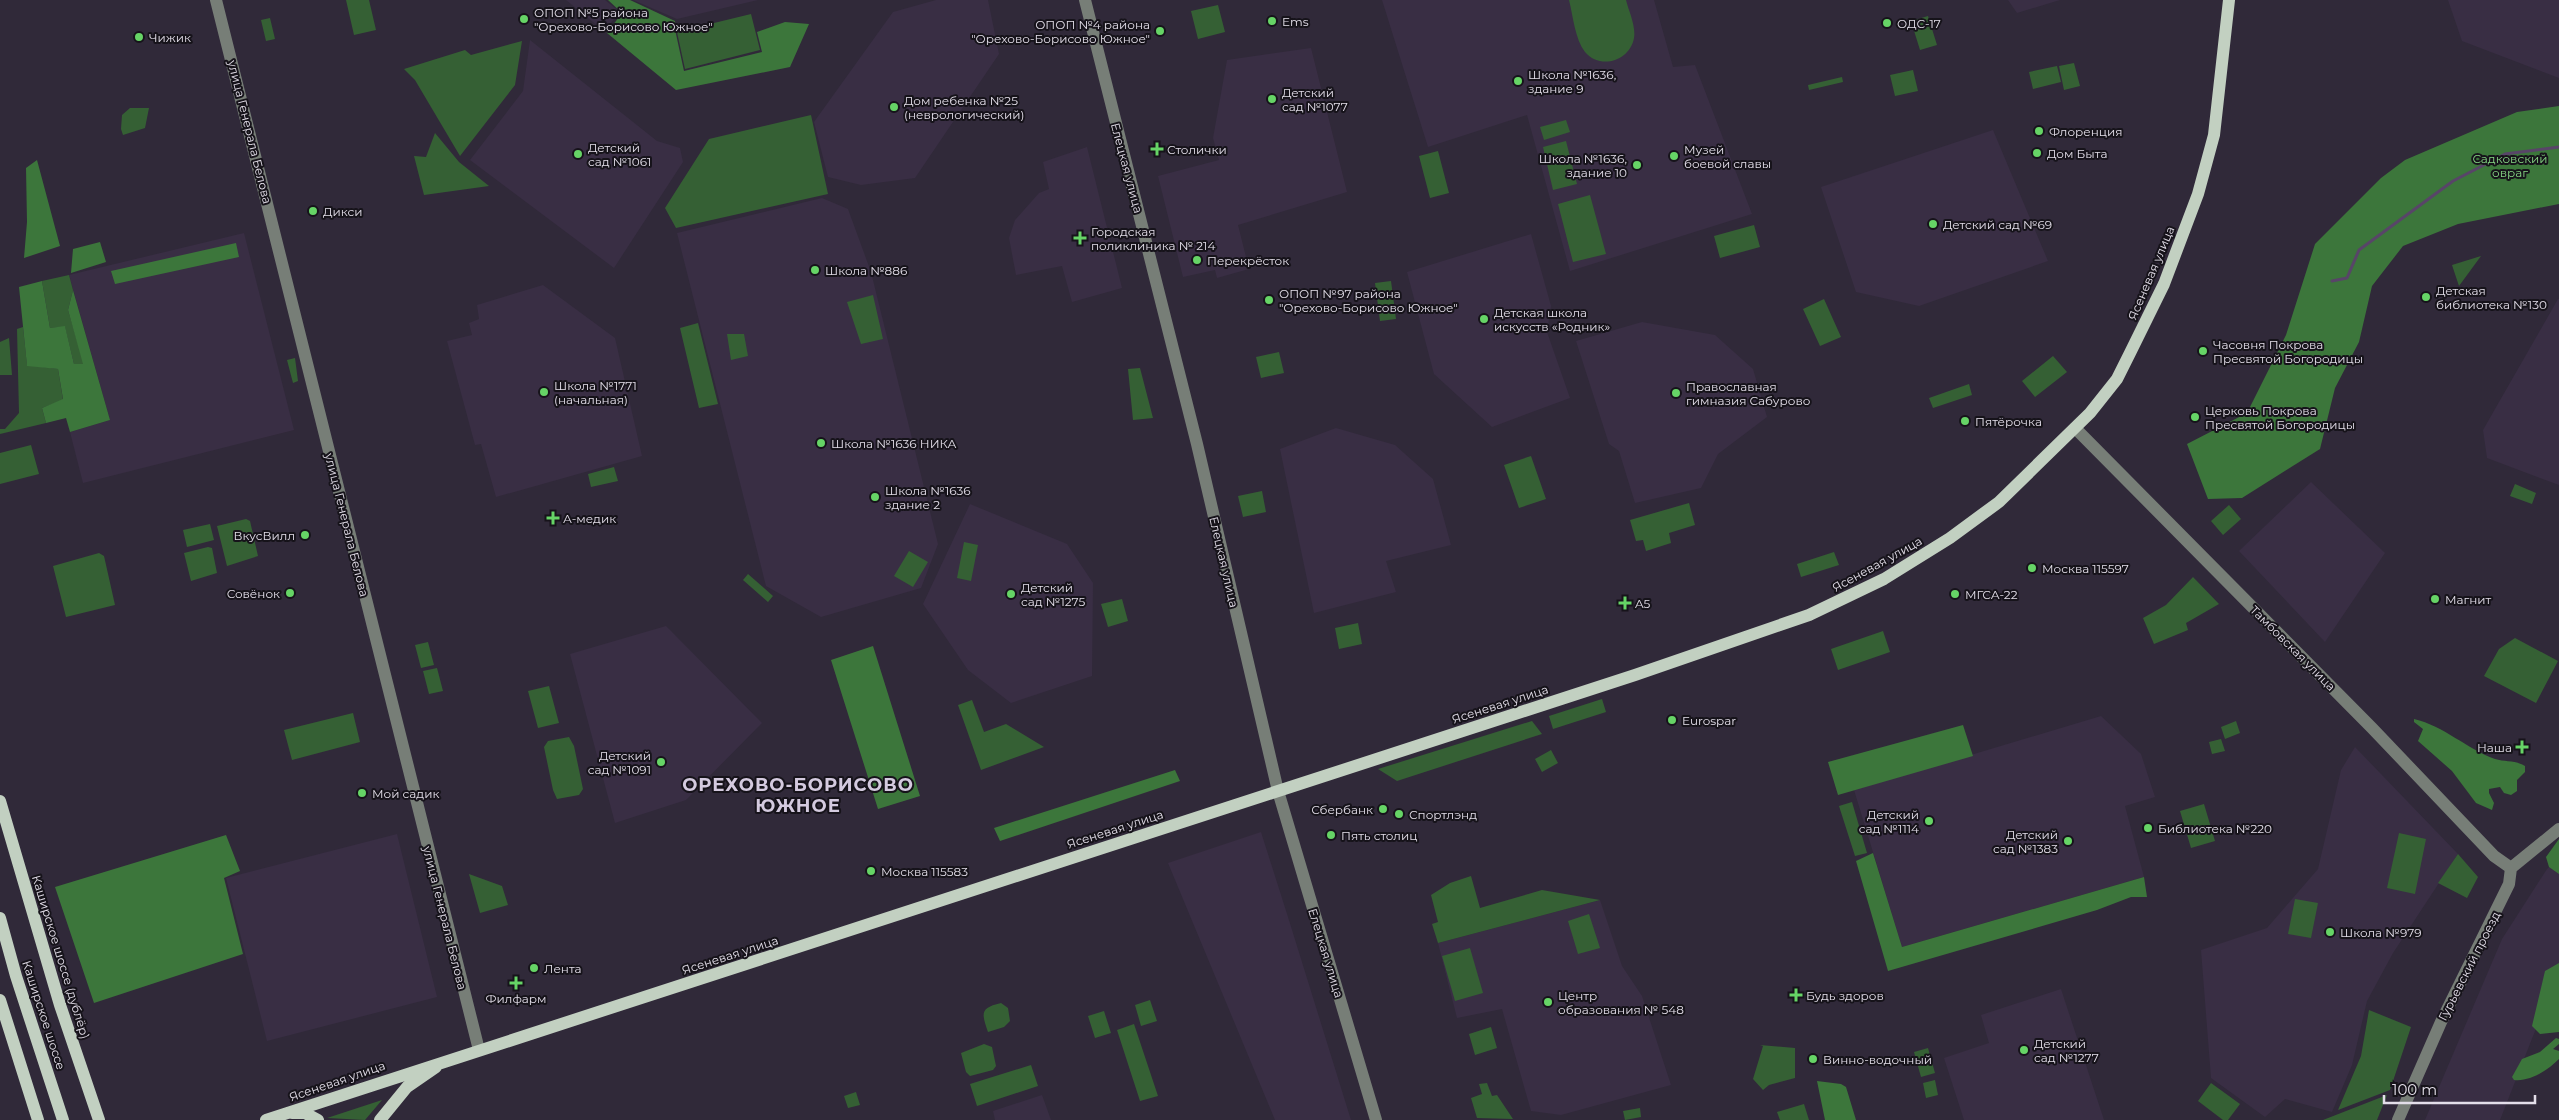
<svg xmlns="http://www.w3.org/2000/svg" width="2559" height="1120" font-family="Montserrat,sans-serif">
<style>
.built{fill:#392e44}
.green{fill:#356034}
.forest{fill:#3c763b}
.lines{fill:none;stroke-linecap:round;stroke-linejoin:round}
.stream{stroke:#584568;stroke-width:3}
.minor{stroke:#777e77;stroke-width:12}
.major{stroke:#c2d0c1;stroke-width:12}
.poi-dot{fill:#66d466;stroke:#16131a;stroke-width:2}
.labels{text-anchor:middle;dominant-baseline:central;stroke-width:4;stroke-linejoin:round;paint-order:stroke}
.poi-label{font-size:12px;fill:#e3dee9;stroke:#16131a;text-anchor:start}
.street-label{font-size:12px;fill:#e3dee9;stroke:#16131a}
.park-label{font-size:12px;fill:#86d684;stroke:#16131a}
.district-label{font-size:18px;font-weight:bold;letter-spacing:1px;fill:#d4cadf;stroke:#16131a}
</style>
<rect width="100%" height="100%" fill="#302939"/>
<!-- built -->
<path class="built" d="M 566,0 L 605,0 L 620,12 L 604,31 Z
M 633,0 L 758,0 L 677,19 Z
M 936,0 L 988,0 L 999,54 L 915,178 L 861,185 L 828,177 L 814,122 L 893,12 Z
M 1382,0 L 1654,0 L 1673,67 L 1695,65 L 1752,214 L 1570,271 L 1527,115 L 1428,147 Z
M 2008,0 L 2060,0 L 2017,13 Z
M 2448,0 L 2559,0 L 2559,78 L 2462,41 Z
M 530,40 L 657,141 L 680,148 L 683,162 L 614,268 L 470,160 L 523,91 Z
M 1311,48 L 1347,192 L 1238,225 L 1249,269 L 1217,278 L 1215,270 L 1183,277 L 1158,176 L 1219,160 L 1213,138 L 1227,60 Z
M 1993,130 L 2048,261 L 1919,306 L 1856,292 L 1821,187 Z
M 1087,147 L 1122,288 L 1072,302 L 1062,266 L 1016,275 L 1009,238 L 1015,220 L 1039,193 L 1049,189 L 1043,162 Z
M 822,198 L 848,209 L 871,272 L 938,544 L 921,588 L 821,617 L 766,586 L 677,233 Z
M 244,233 L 294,430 L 83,483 L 70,432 L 110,420 L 69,275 Z
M 1531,234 L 1551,306 L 1547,332 L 1570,398 L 1492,427 L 1434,374 L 1407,272 Z
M 543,285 L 615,338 L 642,456 L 496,497 L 481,444 L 475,445 L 447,341 L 472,335 L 469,323 L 479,319 L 477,305 Z
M 2558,299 L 2559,299 L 2559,485 L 2487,458 L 2483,430 Z
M 1642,322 L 1715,335 L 1753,369 L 1767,417 L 1718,454 L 1701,488 L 1635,503 L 1619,451 L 1609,444 L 1576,341 Z
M 1336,428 L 1395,445 L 1433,479 L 1451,545 L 1386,561 L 1396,592 L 1314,613 L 1280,449 Z
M 2311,482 L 2385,553 L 2325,642 L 2239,551 Z
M 970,504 L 1067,544 L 1093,583 L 1092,676 L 1011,703 L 968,670 L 923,604 Z
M 666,626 L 762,723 L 686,800 L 615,823 L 570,654 Z
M 2101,716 L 2141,754 L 2155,797 L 2125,806 L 2144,877 L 1902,947 L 1854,790 Z
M 2355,747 L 2458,854 L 2393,953 L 2367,1001 L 2352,1065 L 2332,1112 L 2285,1099 L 2265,1117 L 2211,1078 L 2201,950 L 2267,928 L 2318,869 L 2341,770 Z
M 1261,832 L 1288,917 L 1351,1120 L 1275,1120 L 1168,863 Z
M 397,834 L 437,997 L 267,1041 L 226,878 Z
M 2559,858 L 2559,970 L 2500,1120 L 2425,1120 L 2502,939 L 2547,869 Z
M 1600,900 L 1622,966 L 1642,996 L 1671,1085 L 1561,1115 L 1531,1111 L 1502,1009 L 1457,1018 L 1438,943 Z
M 2061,989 L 2104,1120 L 1964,1120 L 1944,1058 L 1989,1043 L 1981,1015 Z
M 1042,1095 L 1051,1120 L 995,1120 L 993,1111 Z"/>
<!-- green -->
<path class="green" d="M 346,0 L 369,0 L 376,30 L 354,35 Z
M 1569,0 L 1626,0 C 1629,12 1636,26 1634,38 C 1630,61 1600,70 1585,52 C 1575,39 1573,16 1569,0 Z
M 1218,5 L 1225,32 L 1198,39 L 1191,11 Z
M 751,14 L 760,50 L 685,69 L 677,32 Z
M 1928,16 L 1937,45 L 1920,50 L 1911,21 Z
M 270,18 L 275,39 L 266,41 L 261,20 Z
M 522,41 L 515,85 L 460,156 L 415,80 L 404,69 L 465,50 L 471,55 Z
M 2074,63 L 2080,86 L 2064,90 L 2059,66 Z
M 2057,66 L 2061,82 L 2033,89 L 2029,72 Z
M 1913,70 L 1918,91 L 1895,96 L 1890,75 Z
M 1842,77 L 1843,82 L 1809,90 L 1808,85 Z
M 130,108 L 149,108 L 145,128 L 123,135 L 121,129 L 122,115 Z
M 811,115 L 828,194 L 676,228 L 665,208 L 709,139 Z
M 1566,120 L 1570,132 L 1544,140 L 1540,127 Z
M 435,133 L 459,162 L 489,186 L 424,195 L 414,156 L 426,157 Z
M 1566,141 L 1577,184 L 1553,190 L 1543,147 Z
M 1438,151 L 1449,193 L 1430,198 L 1419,156 Z
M 1590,195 L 1606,254 L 1573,262 L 1558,204 Z
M 1754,225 L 1760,247 L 1720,258 L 1714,236 Z
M 2481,256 L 2459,286 L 2452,265 Z
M 69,275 L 73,290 L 68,310 L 84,364 L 74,364 L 65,327 L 50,328 L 42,281 Z
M 1391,281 L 1396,319 L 1380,321 L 1375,283 Z
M 873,295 L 883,339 L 861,344 L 847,302 Z
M 1824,299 L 1841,337 L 1820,346 L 1803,309 Z
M 698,323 L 718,404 L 699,408 L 680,328 Z
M 23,327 L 27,365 L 58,369 L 63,400 L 42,408 L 46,423 L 0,434 L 0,429 L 5,429 L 19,413 L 17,329 Z
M 727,334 L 744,334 L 748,356 L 731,360 Z
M 9,338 L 12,375 L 0,375 L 0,342 Z
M 1279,352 L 1284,373 L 1261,378 L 1256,357 Z
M 2053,356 L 2067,372 L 2035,397 L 2022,381 Z
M 295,358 L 298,381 L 293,383 L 287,360 Z
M 1140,368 L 1153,418 L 1133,420 L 1128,369 Z
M 1969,384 L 1972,395 L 1933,408 L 1929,398 Z
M 31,445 L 39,474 L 0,484 L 0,453 Z
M 1531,456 L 1546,499 L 1519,508 L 1504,465 Z
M 614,467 L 618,481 L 591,487 L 588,474 Z
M 2515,484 L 2536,493 L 2532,504 L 2510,496 Z
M 1262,491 L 1266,512 L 1243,517 L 1238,496 Z
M 1689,503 L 1695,525 L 1669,533 L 1671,543 L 1646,551 L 1643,540 L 1636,541 L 1630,520 Z
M 2229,505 L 2241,519 L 2223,535 L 2211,521 Z
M 246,519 L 250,521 L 258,556 L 227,566 L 217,526 Z
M 210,524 L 214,540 L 187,547 L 183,530 Z
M 964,542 L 978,545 L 971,581 L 957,578 Z
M 208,547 L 212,548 L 217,573 L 191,581 L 184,553 Z
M 909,551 L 928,562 L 913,587 L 894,576 Z
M 1834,552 L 1839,565 L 1801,577 L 1797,564 Z
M 99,553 L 104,556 L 115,605 L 66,617 L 53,566 Z
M 748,574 L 773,596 L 768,602 L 743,580 Z
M 2193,577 L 2219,604 L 2186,623 L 2188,630 L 2154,644 L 2143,618 L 2166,605 Z
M 1122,599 L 1128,621 L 1108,627 L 1101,604 Z
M 1358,623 L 1362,644 L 1339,649 L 1335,628 Z
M 1883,631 L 1890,652 L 1838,670 L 1831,649 Z
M 2515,638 L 2558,661 L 2536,703 L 2484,676 L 2499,649 Z
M 428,642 L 434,665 L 421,668 L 415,645 Z
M 437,668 L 443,691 L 429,694 L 423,671 Z
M 549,686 L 559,723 L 538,728 L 528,691 Z
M 1602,699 L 1606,712 L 1553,729 L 1549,716 Z
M 972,700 L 984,732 L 1006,724 L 1044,747 L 981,770 L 958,705 Z
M 353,713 L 360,742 L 292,760 L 284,730 Z
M 1532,721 L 1542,734 L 1397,781 L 1378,769 Z
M 2236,721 L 2240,733 L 2225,739 L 2221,727 Z
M 569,737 L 574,746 L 583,789 L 579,795 L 557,799 L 553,790 L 544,747 L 548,741 Z
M 2221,739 L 2225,751 L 2212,754 L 2209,742 Z
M 1551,750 L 1558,763 L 1542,772 L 1535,759 Z
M 1852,802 L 1867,853 L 1855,856 L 1839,806 Z
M 2204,804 L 2215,841 L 2191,848 L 2180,811 Z
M 2399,833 L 2426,839 L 2415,894 L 2387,888 Z
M 2458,854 L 2478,877 L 2467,898 L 2438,883 Z
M 469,874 L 502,886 L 508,905 L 480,913 Z
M 1471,876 L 1480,908 L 1542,890 L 1600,900 L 1438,943 L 1432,924 L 1438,922 L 1431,895 L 1450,883 Z
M 2295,899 L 2318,903 L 2311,938 L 2288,934 Z
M 1589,914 L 1600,948 L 1578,954 L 1568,921 Z
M 1470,948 L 1483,993 L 1455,1001 L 1442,956 Z
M 1150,1000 L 1157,1021 L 1141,1026 L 1135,1005 Z
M 1001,1003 L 1008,1008 L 1010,1021 L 1004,1027 L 988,1032 C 982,1014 979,1008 1001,1003 Z
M 2369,1010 L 2411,1027 L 2390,1090 L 2338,1110 L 2361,1056 Z
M 1104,1011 L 1111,1033 L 1095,1038 L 1088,1016 Z
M 1134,1024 L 1158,1096 L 1140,1101 L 1117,1030 Z
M 1491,1027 L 1497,1048 L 1475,1055 L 1469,1034 Z
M 984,1044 L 992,1047 L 996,1066 L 993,1070 L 970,1076 L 966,1072 L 961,1053 Z
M 1760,1045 L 1795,1048 L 1795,1078 L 1769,1085 L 1763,1090 L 1753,1079 L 1763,1046 Z
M 1928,1048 L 1935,1073 L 1921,1077 L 1914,1052 Z
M 1031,1065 L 1038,1086 L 977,1106 L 970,1084 Z
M 1935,1080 L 1938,1095 L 1926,1098 L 1923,1083 Z
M 1487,1083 L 1492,1096 L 1497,1095 L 1513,1119 L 1477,1118 L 1471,1098 L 1482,1094 L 1479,1084 Z
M 2211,1083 L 2240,1104 L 2228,1120 L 2223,1120 L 2198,1101 Z
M 856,1092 L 860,1105 L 848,1108 L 844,1096 Z
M 2387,1095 L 2377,1120 L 2323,1120 Z
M 382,1100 L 365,1120 L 327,1118 Z
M 1804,1104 L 1809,1120 L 1780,1120 L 1777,1112 Z
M 1640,1108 L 1641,1117 L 1625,1120 L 1623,1111 Z"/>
<!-- forest -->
<path class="forest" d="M 608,0 L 630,0 L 675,21 L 676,34 L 684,71 L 762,52 L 757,32 L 785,22 L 809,24 L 790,67 L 676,90 L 607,33 L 622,13 Z
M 2559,106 L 2559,204 L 2458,224 L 2403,246 L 2372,286 L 2359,342 L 2335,388 L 2320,449 L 2242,498 L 2208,499 L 2187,444 L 2247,413 L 2286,335 L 2315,244 L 2381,178 L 2405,160 L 2517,112 Z
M 37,160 L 60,246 L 24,258 L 27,222 L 26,168 Z
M 100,242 L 106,262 L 71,273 L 73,249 Z
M 236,243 L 239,257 L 115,284 L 111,271 Z
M 42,281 L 50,328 L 65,326 L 74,364 L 83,364 L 68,310 L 73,290 L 110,420 L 70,432 L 66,418 L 46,423 L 42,408 L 63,399 L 58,369 L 27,366 L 19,287 Z
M 873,646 L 920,796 L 878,809 L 831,660 Z
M 2414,719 C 2444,726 2467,749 2495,759 C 2505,762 2515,760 2525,766 L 2525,772 L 2517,780 L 2517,791 L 2511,795 L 2504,793 L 2500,787 L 2489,789 L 2489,793 L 2494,803 L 2492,810 L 2476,803 L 2452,771 L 2418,741 L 2423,729 L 2414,722 Z
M 1963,725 L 1973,756 L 1838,795 L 1828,762 Z
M 1175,770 L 1180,781 L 1000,841 L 994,828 Z
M 226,835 L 240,871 L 224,878 L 243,954 L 94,1003 L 55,887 Z
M 2559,839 L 2559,874 L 2549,867 L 2546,857 Z
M 1873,853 L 1902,947 L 2144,877 L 2147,897 L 2131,897 L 2097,910 L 1888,971 L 1856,861 Z
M 2559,963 L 2559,1032 L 2540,1034 L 2532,1026 L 2545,971 Z
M 2556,1038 L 2559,1039 L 2559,1044 L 2553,1049 L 2559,1051 L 2559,1059 C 2548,1070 2530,1082 2514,1080 L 2512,1077 L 2522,1059 L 2540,1052 Z
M 1817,1081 L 1841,1084 L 1846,1087 L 1856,1120 L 1825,1120 Z"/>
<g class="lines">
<!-- stream -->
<path class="stream" d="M 2332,281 L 2347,278 L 2359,250 L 2453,181 L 2505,154 L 2559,147"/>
<!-- minor -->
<path class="minor" d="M 216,0 L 479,1050
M 1085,0 L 1197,444 L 1278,791 L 1376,1120
M 2075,428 L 2372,728 L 2494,856 L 2511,868
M 2398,1120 L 2441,1022 L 2509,884 L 2511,868 L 2559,829"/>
<!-- major -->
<path class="major" d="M 0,801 L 60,1005 L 99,1120
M 0,918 L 16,976 L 63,1120
M 0,1000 L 38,1120
M 292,1113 L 305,1113 L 318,1120
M 266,1120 L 1635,675 L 1809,615 L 1884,579 L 1950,538 L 1999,502 L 2090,413 L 2117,379 L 2130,353 L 2164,284 L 2198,194 L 2214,135 L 2229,0
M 380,1120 L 407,1087 L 436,1067"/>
</g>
<!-- markers -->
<g class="poi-dot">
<circle cx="524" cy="19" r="5"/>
<circle cx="1272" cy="21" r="5"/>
<circle cx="1887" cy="23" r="5"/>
<circle cx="1160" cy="31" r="5"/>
<circle cx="139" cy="37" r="5"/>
<circle cx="1518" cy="81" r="5"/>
<circle cx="1272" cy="99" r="5"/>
<circle cx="894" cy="107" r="5"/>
<circle cx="2039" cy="131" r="5"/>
<path d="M1154.5 141.5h5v5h5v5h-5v5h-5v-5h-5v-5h5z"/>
<circle cx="2037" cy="153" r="5"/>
<circle cx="578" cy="154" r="5"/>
<circle cx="1674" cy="156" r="5"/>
<circle cx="1637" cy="165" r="5"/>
<circle cx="313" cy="211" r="5"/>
<circle cx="1933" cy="224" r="5"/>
<path d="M1077.5 230.5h5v5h5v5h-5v5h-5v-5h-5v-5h5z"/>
<circle cx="1197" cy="260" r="5"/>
<circle cx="815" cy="270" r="5"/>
<circle cx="2426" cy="297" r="5"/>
<circle cx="1269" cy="300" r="5"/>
<circle cx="1484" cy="319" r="5"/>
<circle cx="2203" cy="351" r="5"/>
<circle cx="544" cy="392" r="5"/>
<circle cx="1676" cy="393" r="5"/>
<circle cx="2195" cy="417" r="5"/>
<circle cx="1965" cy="421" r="5"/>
<circle cx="821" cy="443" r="5"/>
<circle cx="875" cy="497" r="5"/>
<path d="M550.5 510.5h5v5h5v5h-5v5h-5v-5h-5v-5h5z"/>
<circle cx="305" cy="535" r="5"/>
<circle cx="2032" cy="568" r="5"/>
<circle cx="290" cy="593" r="5"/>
<circle cx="1011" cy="594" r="5"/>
<circle cx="1955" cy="594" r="5"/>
<circle cx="2435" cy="599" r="5"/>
<path d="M1622.5 595.5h5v5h5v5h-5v5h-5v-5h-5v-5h5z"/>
<circle cx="1672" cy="720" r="5"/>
<path d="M2519.5 739.5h5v5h5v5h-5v5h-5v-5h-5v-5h5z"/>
<circle cx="661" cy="762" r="5"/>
<circle cx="362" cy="793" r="5"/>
<circle cx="1383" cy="809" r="5"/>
<circle cx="1399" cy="814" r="5"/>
<circle cx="1929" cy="821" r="5"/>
<circle cx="2148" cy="828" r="5"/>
<circle cx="1331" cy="835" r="5"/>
<circle cx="2068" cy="841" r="5"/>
<circle cx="871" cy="871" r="5"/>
<circle cx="2330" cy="932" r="5"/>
<circle cx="534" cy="968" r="5"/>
<path d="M513.5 975.5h5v5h5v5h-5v5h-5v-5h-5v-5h5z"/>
<path d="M1793.5 987.5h5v5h5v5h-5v5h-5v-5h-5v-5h5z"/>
<circle cx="1548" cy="1002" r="5"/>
<circle cx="2024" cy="1050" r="5"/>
<circle cx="1813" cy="1059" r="5"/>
</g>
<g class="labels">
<!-- poi labels -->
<g class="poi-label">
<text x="534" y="12">ОПОП №5 района<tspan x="534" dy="14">"Орехово-Борисово Южное"</tspan></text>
<text x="1282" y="21">Ems</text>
<text x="1897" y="23">ОДС-17</text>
<text x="1150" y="24" text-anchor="end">ОПОП №4 района<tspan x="1150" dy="14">"Орехово-Борисово Южное"</tspan></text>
<text x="149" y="37">Чижик</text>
<text x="1528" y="74">Школа №1636,<tspan x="1528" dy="14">здание 9</tspan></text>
<text x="1282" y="92">Детский<tspan x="1282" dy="14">сад №1077</tspan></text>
<text x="904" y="100">Дом ребенка №25<tspan x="904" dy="14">(неврологический)</tspan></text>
<text x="2049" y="131">Флоренция</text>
<text x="588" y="147">Детский<tspan x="588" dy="14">сад №1061</tspan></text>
<text x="1167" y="149">Столички</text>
<text x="1684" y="149">Музей<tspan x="1684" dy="14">боевой славы</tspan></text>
<text x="2047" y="153">Дом Быта</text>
<text x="1627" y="158" text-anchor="end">Школа №1636,<tspan x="1627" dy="14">здание 10</tspan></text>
<text x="323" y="211">Дикси</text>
<text x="1943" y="224">Детский сад №69</text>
<text x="1091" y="231">Городская<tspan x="1091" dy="14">поликлиника № 214</tspan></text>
<text x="1207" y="260">Перекрёсток</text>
<text x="825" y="270">Школа №886</text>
<text x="2436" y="290">Детская<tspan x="2436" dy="14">библиотека №130</tspan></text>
<text x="1279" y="293">ОПОП №97 района<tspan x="1279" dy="14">"Орехово-Борисово Южное"</tspan></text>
<text x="1494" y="312">Детская школа<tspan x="1494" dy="14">искусств «Родник»</tspan></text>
<text x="2213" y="344">Часовня Покрова<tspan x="2213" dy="14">Пресвятой Богородицы</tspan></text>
<text x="554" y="385">Школа №1771<tspan x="554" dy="14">(начальная)</tspan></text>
<text x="1686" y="386">Православная<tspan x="1686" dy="14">гимназия Сабурово</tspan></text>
<text x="2205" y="410">Церковь Покрова<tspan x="2205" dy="14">Пресвятой Богородицы</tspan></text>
<text x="1975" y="421">Пятёрочка</text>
<text x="831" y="443">Школа №1636 НИКА</text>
<text x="885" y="490">Школа №1636<tspan x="885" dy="14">здание 2</tspan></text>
<text x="563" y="518">А-медик</text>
<text x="295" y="535" text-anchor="end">ВкусВилл</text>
<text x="2042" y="568">Москва 115597</text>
<text x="1021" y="587">Детский<tspan x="1021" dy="14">сад №1275</tspan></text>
<text x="280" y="593" text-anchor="end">Совёнок</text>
<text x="1965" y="594">МГСА-22</text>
<text x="2445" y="599">Магнит</text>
<text x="1635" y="603">A5</text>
<text x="1682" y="720">Eurospar</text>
<text x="2512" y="747" text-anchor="end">Наша</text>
<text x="651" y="755" text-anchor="end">Детский<tspan x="651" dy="14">сад №1091</tspan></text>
<text x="372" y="793">Мой садик</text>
<text x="1373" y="809" text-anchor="end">Сбербанк</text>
<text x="1409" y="814">Спортлэнд</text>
<text x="1919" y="814" text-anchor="end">Детский<tspan x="1919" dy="14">сад №1114</tspan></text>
<text x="2158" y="828">Библиотека №220</text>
<text x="2058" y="834" text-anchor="end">Детский<tspan x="2058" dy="14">сад №1383</tspan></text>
<text x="1341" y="835">Пять столиц</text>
<text x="881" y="871">Москва 115583</text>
<text x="2340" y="932">Школа №979</text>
<text x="544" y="968">Лента</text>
<text x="1558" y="995">Центр<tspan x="1558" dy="14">образования № 548</tspan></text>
<text x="1806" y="995">Будь здоров</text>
<text x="516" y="998" text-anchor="middle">Филфарм</text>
<text x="2034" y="1043">Детский<tspan x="2034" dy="14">сад №1277</tspan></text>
<text x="1823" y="1059">Винно-водочный</text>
</g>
<!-- street labels -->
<g class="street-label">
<text transform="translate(250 132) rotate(76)">улица Генерала Белова</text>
<text transform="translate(1127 168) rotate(75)">Елецкая улица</text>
<text transform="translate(2151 273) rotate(-67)">Ясеневая улица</text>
<text transform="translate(347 525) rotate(76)">улица Генерала Белова</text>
<text transform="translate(1224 562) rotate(77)">Елецкая улица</text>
<text transform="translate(1877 564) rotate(-29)">Ясеневая улица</text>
<text transform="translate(2293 648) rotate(45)">Тамбовская улица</text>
<text transform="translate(1500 704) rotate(-18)">Ясеневая улица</text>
<text transform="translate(1115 829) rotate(-18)">Ясеневая улица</text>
<text transform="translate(445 918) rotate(76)">улица Генерала Белова</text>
<text transform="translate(1326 953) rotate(73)">Елецкая улица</text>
<text transform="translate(730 955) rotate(-18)">Ясеневая улица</text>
<text transform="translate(61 957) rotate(73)">Каширское шоссе (дублёр)</text>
<text transform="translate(2469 966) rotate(-63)">Гурьевский проезд</text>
<text transform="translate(44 1015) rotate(72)">Каширское шоссе</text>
<text transform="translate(337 1081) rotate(-19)">Ясеневая улица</text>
</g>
<!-- park labels -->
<g class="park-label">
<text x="2510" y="158">Садковский<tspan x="2510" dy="14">овраг</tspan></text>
</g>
<!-- district labels -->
<g class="district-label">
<text x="798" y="785">ОРЕХОВО-БОРИСОВО<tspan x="798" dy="21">ЮЖНОЕ</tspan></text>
</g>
</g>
<!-- scale -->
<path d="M2384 1095v8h151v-8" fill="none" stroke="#e3dee9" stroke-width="2.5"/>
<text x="2392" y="1095" font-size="15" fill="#e3dee9" stroke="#16131a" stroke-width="4" paint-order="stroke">100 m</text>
</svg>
